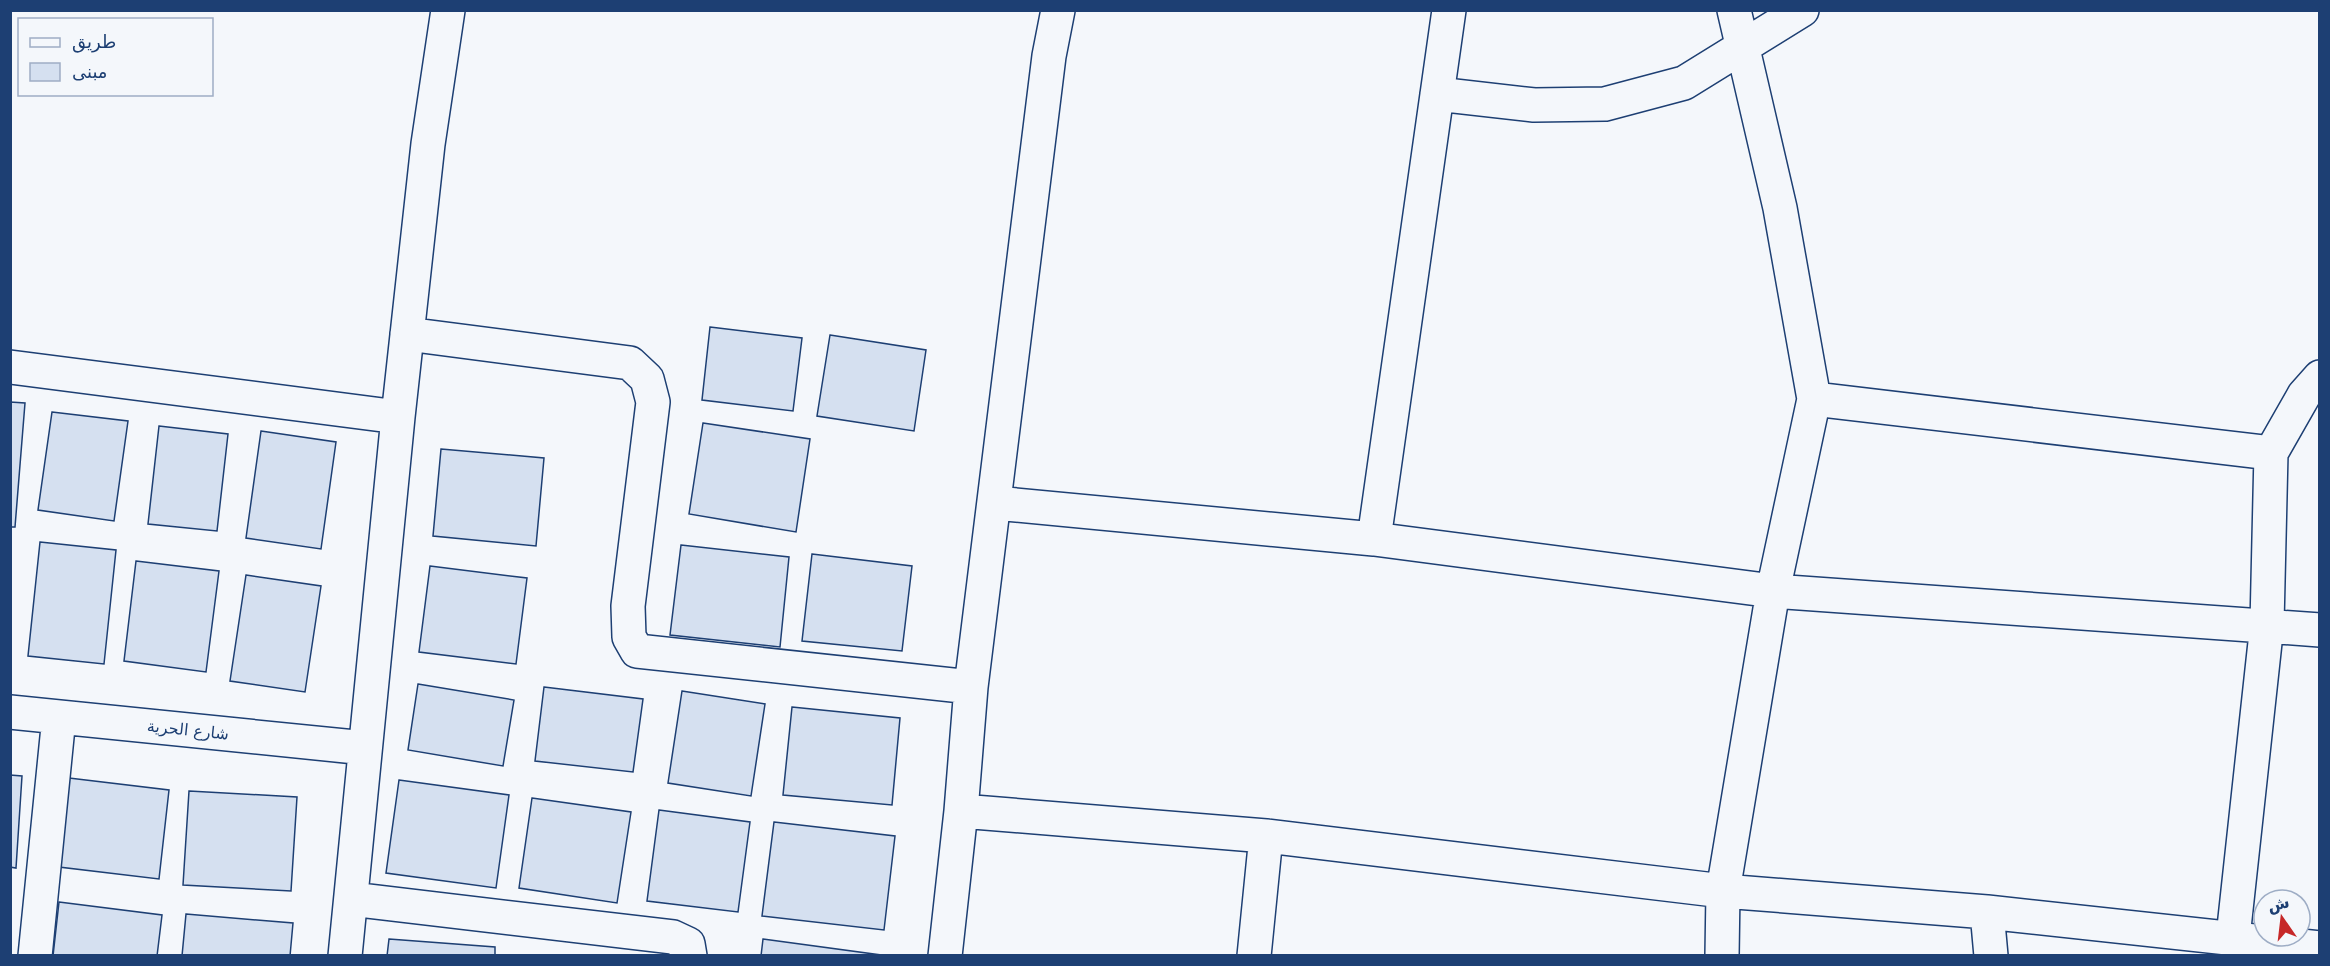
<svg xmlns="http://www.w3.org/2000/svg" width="2330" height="966" font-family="'DejaVu Sans',Vazirmatn,sans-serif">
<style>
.building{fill:#d5e0f0;stroke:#1d3f73;stroke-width:1.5}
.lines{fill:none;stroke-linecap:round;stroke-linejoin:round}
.minor-casing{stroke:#1d3f73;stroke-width:36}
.minor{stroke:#f4f7fb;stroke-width:33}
.labels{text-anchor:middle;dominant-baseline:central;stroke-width:4.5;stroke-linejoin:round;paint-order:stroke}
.street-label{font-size:16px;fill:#1d3f73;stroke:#f4f7fb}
</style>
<rect width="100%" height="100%" fill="#f4f7fb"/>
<!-- building -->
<path class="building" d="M 710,327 L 802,338 L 793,411 L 702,400 Z
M 830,335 L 926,350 L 914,431 L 817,416 Z
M 10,402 L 25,403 L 15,527 L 10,527 Z
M 52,412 L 128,421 L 114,521 L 38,510 Z
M 703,423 L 810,439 L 796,532 L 689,514 Z
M 159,426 L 228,434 L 217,531 L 148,524 Z
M 261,431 L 336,442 L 321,549 L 246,538 Z
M 441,449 L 544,458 L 536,546 L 433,536 Z
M 40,542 L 116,550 L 104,664 L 28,656 Z
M 681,545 L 789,557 L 780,647 L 670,635 Z
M 812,554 L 912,566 L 902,651 L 802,641 Z
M 136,561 L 219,571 L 206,672 L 124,661 Z
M 430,566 L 527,578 L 516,664 L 419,652 Z
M 246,575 L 321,586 L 305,692 L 230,681 Z
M 418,684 L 514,700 L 503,766 L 408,750 Z
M 544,687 L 643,699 L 633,772 L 535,761 Z
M 682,691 L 765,704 L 751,796 L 668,783 Z
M 792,707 L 900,718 L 892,805 L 783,795 Z
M 10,775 L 22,776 L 16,868 L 10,867 Z
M 69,778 L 169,790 L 159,879 L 59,867 Z
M 399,780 L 509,795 L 496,888 L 386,873 Z
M 189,791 L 297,797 L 291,891 L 183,885 Z
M 532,798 L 631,812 L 617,903 L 519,888 Z
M 659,810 L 750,822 L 738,912 L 647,901 Z
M 774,822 L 895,836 L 884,930 L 762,916 Z
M 59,902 L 162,915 L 157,956 L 53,956 Z
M 186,914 L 293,923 L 290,956 L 182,956 Z
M 389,939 L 495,947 L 495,956 L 387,956 Z
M 763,939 L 881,955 L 881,956 L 761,956 Z"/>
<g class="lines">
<!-- minor casing -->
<g class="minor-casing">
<path id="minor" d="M 1734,10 L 1780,208 L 1814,399
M 1437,94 L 1534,105 L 1605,104 L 1684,83 L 1802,10
M 407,334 L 630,363 L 647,379 L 653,402 L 628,606 L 629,637 L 637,651 L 971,687
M 10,367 L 398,417
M 995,503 L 1374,539 L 1773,591 L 2320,630
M 1374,539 L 1449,10
M 10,712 L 365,748
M 961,811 L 1266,836 L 1723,891 L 1987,912 L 2320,948
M 351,899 L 673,937 L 688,944 L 690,956
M 1987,912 L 1991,956
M 2233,937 L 2267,624 L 2271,453 L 2304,395 L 2320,377
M 35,956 L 59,717
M 345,956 L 398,417 L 428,144 L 448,10
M 945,956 L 961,811 L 971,687 L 1049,56 L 1058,10
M 1254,956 L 1266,836
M 1722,956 L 1723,891 L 1773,591 L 1814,399 L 2271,453"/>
</g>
<!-- minor -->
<use href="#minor" class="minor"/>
</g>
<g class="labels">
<!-- street labels -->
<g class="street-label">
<text transform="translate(188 730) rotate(6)">شارع الحرية</text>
</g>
</g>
<!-- border -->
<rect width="2330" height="966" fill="none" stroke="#1d3f73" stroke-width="24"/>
<!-- legend -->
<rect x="18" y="18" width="195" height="78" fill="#f4f7fb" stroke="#9eadc5" stroke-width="1.5"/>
<rect x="30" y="38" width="30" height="9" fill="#f4f7fb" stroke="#9eadc5" stroke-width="1.5"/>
<text x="72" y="48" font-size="18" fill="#1d3f73">طريق</text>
<rect x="30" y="63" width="30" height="18" fill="#d5e0f0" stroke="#9eadc5" stroke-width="1.5"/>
<text x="72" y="78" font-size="18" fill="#1d3f73">مبنى</text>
<!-- north arrow -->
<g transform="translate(2282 918) rotate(346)"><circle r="28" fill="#f4f7fb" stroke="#9eadc5" stroke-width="1.5"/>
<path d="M0-4.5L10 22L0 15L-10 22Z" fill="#c62828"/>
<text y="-9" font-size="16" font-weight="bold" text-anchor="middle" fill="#1d3f73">ش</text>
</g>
</svg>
